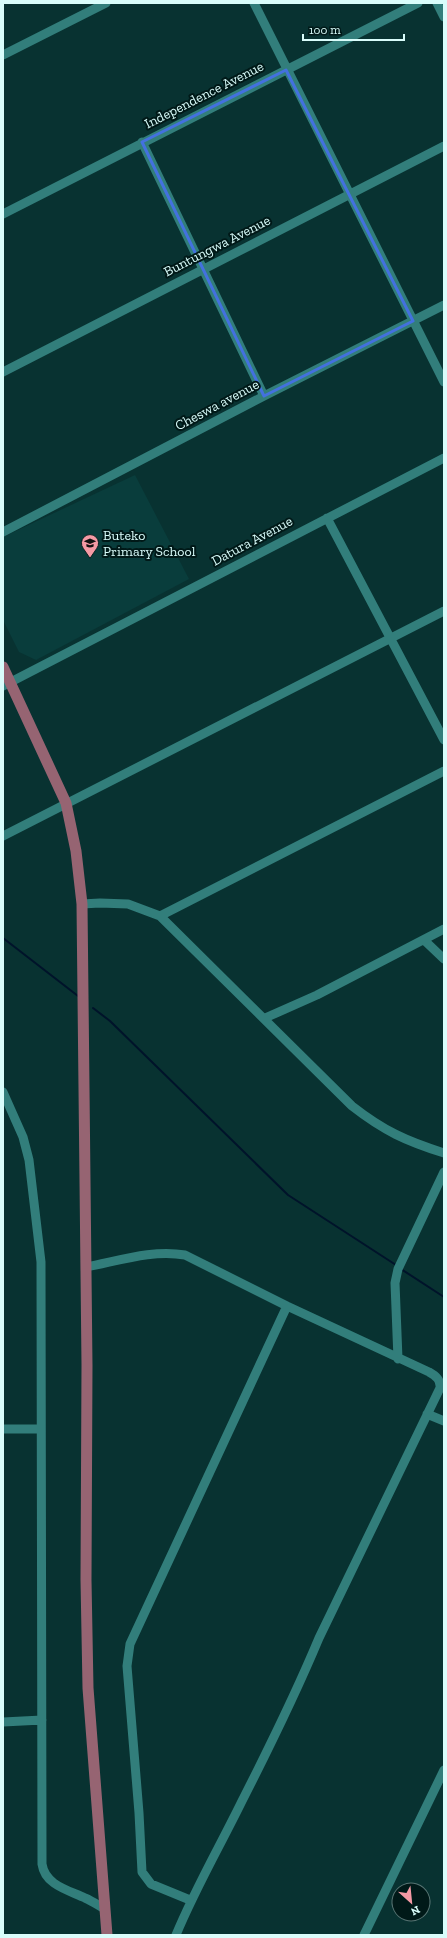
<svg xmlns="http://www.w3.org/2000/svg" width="447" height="1938" font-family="'Zilla Slab',serif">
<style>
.built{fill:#093d3c}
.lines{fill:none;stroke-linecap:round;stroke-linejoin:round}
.stream{stroke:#00132a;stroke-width:2}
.minor{stroke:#327e7b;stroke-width:9}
.major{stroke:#966472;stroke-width:11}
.marked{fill:none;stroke:#4371df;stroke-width:3;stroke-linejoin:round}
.labels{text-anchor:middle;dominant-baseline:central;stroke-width:4;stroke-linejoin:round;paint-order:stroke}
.street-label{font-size:14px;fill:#d9fdfb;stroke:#001918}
.poi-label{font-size:14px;fill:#d9fdfb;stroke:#001918;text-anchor:start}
</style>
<rect width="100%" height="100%" fill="#083231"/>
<!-- built -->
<path class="built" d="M 135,475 L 189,579 L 36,660 L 19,652 L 3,620 L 3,537 Z"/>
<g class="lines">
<!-- stream -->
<path class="stream" d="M 3,938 L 78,996
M 93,1008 L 110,1021 L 288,1195 L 396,1265
M 401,1269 L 444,1297"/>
<!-- minor -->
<path class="minor" d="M 254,3 L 444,382
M 437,3 L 444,17
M 3,55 L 106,3
M 142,142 L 264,396
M 3,214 L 418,3
M 3,372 L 444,146
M 327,518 L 444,740
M 3,532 L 264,396 L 444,305
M 3,686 L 444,458
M 3,836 L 444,611
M 82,904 L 100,903 L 128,904 L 160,916 L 352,1106 C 384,1131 406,1141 444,1153
M 160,916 L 444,771
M 424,940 L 444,959
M 265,1018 L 317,995 L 444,929
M 3,1092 L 23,1137 L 29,1160 L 41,1262 L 42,1864 C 45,1885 68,1890 85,1898 C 92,1901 98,1905 105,1909
M 86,1267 C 118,1261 153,1249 185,1255 L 287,1306 L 429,1372 C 436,1376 441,1380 440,1388 L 319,1638 C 296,1693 269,1748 242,1801 C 220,1846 195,1889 176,1935
M 398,1359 L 395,1283 L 398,1269 L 444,1172
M 427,1414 L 444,1421
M 3,1429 L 41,1429
M 3,1722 L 42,1720
M 190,1900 L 151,1884 L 142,1872 L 139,1813 L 127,1666 L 130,1644 L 287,1306
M 364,1935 L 444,1770"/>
<!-- major -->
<path class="major" d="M 3,667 L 66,803 L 76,851 L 82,904 L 87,1365 L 86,1580 L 88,1688 L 107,1935"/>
</g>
<!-- marked area -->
<path class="marked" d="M 286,70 L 413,321 L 264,396 L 142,142 Z"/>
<!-- icons -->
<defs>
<g id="school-pin" transform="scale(0.9)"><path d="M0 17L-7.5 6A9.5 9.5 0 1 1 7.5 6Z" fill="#f49aa5" stroke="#001918"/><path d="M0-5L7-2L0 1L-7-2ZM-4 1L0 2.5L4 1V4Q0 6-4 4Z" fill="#111"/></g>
</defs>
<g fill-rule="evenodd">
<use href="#school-pin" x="90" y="543"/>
</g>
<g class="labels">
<!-- street labels -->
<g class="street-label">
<text transform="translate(204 95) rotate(-27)">Independence Avenue</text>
<text transform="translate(217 246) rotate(-27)">Buntungwa Avenue</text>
<text transform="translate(217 405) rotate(-28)">Cheswa avenue</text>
<text transform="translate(252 541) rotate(-28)">Datura Avenue</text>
</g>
<!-- poi labels -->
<g class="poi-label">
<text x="103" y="535">Buteko<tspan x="103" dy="16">Primary School</tspan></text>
</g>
</g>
<!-- border -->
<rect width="447" height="1938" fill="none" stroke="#d9fdfb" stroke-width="8"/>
<!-- north arrow -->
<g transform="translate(411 1902) rotate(153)"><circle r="19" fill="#001918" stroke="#577473"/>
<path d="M0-3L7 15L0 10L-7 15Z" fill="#f49aa5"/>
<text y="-6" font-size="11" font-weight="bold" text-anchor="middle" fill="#d9fdfb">N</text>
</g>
<!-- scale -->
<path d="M303 34v6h101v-6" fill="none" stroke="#d9fdfb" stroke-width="2"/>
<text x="309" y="34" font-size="12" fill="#d9fdfb" stroke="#001918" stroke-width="3" paint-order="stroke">100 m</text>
</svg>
